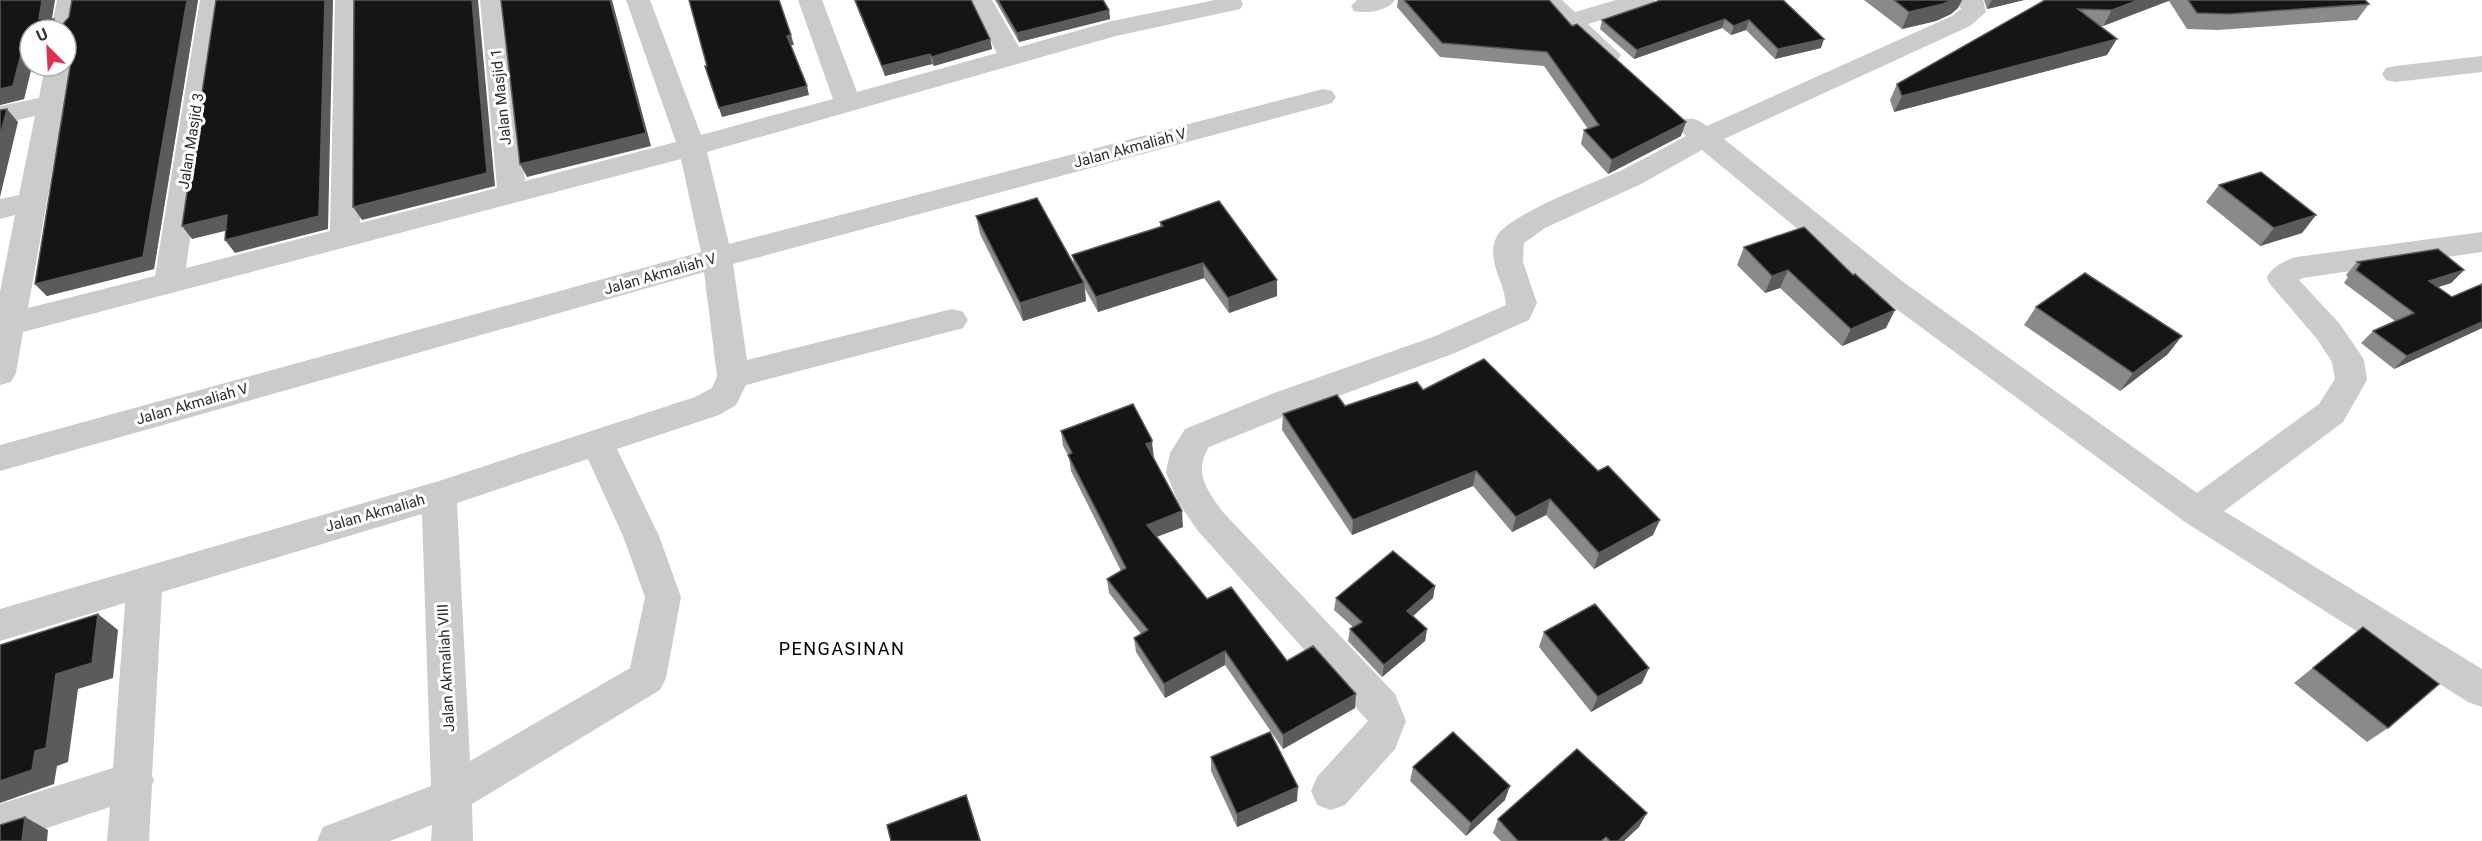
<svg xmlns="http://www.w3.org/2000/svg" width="2482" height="841" font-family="Roboto,sans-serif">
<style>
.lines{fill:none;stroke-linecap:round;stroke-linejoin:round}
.minor{fill:#cbcbcb;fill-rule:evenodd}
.wall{fill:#8a8a8a}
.shaded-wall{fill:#5b5b5b}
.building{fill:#151515;stroke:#5b5b5b;stroke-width:1.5}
.labels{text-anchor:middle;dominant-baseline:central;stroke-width:6;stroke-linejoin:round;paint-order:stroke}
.street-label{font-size:15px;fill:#2e2e2e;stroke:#fff}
.quarter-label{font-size:18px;letter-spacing:1.5px;fill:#000;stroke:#fff}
</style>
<rect width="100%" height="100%" fill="#fff"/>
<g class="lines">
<!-- minor -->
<path class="minor" d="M 57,0 L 81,0 L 77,30 L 73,35 L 66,37 L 66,30 L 51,30 Z
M 200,0 L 224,0 L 186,268 L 330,231 L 335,0 L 359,0 L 360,223 L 497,188 L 480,0 L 504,0 L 525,181 L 676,142 L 626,0 L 650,0 L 701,135 L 833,99 L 798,0 L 822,0 L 857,92 L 997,53 L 968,0 L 992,0 L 1019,47 L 1112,21 L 1215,0 L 1241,0 L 1243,4 L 1240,9 L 1116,36 L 707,152 L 729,244 L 1323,89 L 1332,91 L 1336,97 L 1332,103 L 733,264 L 747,360 L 952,309 L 963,312 L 968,320 L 963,328 L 952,331 L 746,385 L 736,405 L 719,415 L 617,449 L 659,536 L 681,597 L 666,678 L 660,690 L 472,804 L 473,841 L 431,841 L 432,825 L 390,841 L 317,841 L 323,827 L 431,786 L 422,514 L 162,592 L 152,776 L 154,780 L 152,785 L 149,841 L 107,841 L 110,807 L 8,841 L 0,841 L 0,804 L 113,768 L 125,603 L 0,641 L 0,609 L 439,481 L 695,397 L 712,388 L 717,376 L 704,272 L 0,471 L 0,445 L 701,252 L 681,159 L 23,332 L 16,373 L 11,382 L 0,385 L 0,292 L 15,215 L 0,219 L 0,199 L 19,195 L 35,116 L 0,124 L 0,106 L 39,98 L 45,66 L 66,66 L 66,60 L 71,66 L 28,308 L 155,276 ZM 588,459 L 623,536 L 645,597 L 630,668 L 470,761 L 457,503 Z
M 1357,0 L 1395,0 C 1388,11 1366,14 1354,11 L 1351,6 Z
M 1535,0 L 1562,0 L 1575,12 L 1616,0 L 1655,0 L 1652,5 L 1588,24 L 1621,55 L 1617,61 L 1608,63 L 1599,61 Z
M 1956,0 L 1983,0 L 1986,12 L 1970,26 L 1724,139 L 1902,281 L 2197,493 L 2319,404 L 2335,379 L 2332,362 L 2317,339 L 2269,283 L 2267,277 C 2273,266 2284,261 2296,257 L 2482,232 L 2482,252 L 2303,278 L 2299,280 L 2339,323 L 2359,352 L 2364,360 L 2367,380 L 2343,422 L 2224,511 L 2482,669 L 2482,707 L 2468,702 L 2185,522 L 1880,297 L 1702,150 L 1641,184 L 1545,228 L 1524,243 L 1523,262 L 1537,303 L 1529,320 L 1455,353 L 1298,411 L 1209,447 C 1193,472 1207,490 1222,511 L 1395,694 L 1406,721 L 1395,749 L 1345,805 L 1331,810 L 1317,805 L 1311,791 L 1317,777 L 1368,721 L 1198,531 L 1178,502 L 1166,472 L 1170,453 L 1185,429 L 1274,393 L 1433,337 L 1506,305 C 1505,282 1486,262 1496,238 C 1504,216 1596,182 1620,171 C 1642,160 1664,148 1686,136 L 1676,126 L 1680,120 C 1692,117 1698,119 1707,126 L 1952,16 L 1961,9 Z
M 2482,56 L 2482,72 L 2395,82 L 2386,80 L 2382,74 L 2386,68 L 2395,66 Z"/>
</g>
<!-- wall -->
<path class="wall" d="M 0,0 L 55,0 L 51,19 L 54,19 L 58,25 L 63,24 L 69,17 L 72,0 L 198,0 L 154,269 L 47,296 L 35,284 L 70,63 L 66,58 L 66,30 L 30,30 L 30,66 L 32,66 L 24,99 L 0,105 Z
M 854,0 L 971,0 L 990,39 L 992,49 L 934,66 L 932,64 L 885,76 Z
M 995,0 L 1103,0 L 1109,10 L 1110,19 L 1019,42 Z
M 1398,0 L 1549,0 L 1572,26 L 1681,136 L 1608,174 L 1581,144 L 1584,130 L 1588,129 L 1544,66 L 1440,57 L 1397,7 Z
M 1657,0 L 1783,0 L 1821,48 L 1775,59 L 1746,30 L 1731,35 L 1722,28 L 1634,59 L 1600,29 L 1602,20 L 1658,1 Z
M 1864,0 L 1962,0 L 1958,8 L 1951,14 L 1936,21 L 1902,29 Z
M 1984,0 L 2024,0 L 1987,9 Z
M 2045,0 L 2365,0 L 2369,4 L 2357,20 L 2218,30 L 2187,29 L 2169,1 L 2103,26 L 2099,26 L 2107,55 L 1894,112 L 1890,100 L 1897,84 Z
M 2219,185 L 2316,215 L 2302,233 L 2260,246 L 2206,202 Z
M 976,216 L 1074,264 L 1072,255 L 1160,227 L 1160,222 L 1277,280 L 1277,296 L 1229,313 L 1204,278 L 1098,312 L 1085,289 L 1086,301 L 1023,321 L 980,234 Z
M 1744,247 L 1853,275 L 1886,328 L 1842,346 L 1780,288 L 1765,293 L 1737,265 Z
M 2357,262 L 2464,270 L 2451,283 L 2438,287 L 2452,297 L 2482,284 L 2482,328 L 2394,369 L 2361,343 L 2373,331 L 2395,321 L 2344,283 L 2348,277 L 2346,275 Z
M 2036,307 L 2168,354 L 2120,391 L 2024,325 Z
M 1423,390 L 1653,535 L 1594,569 L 1546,515 L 1512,532 L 1473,486 L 1352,535 L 1282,430 L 1283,414 L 1345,406 Z
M 1061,431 L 1154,458 L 1183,527 L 1156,537 L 1207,599 L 1287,661 L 1355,708 L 1283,749 L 1225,665 L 1165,698 L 1136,652 L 1134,638 L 1141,634 L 1109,593 L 1107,579 L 1121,571 L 1071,471 L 1069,457 L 1063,446 Z
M 1435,586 L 1433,598 L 1413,616 L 1427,629 L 1425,641 L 1382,677 L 1348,641 L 1350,629 L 1353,627 L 1334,610 L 1336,598 Z
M 2363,627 L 2388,728 L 2367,742 L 2294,683 Z
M 1544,632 L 1642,683 L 1591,712 L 1539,647 Z
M 1211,757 L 1297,801 L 1237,827 L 1211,771 Z
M 1413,767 L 1505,800 L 1466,836 L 1410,781 Z
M 1498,819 L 1639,827 L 1624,841 L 1501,841 L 1493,833 Z"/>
<!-- shaded-wall -->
<path class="shaded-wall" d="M 42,0 L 55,0 L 50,30 L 39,19 Z
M 187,0 L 198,0 L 154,269 L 47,296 L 35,284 Z
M 325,0 L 333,0 L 328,229 L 235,253 L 225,240 Z
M 472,0 L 478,0 L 495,186 L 362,220 L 353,207 Z
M 610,0 L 612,0 L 651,146 L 527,177 L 520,164 Z
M 1952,0 L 1962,0 L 1958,8 L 1951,14 L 1936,21 L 1902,29 L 1909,12 Z
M 1992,0 L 2024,0 L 1987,9 Z
M 2139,0 L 2170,0 L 2103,26 L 2112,10 Z
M 1109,10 L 1110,19 L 1019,42 L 1017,33 Z
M 1725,19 L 1722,28 L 1634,59 L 1637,50 Z
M 1749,20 L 1746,30 L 1731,35 L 1734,26 Z
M 791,35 L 794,45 L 790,45 L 787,36 Z
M 990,39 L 992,49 L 934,66 L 932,57 Z
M 1824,39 L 1821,48 L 1775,59 L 1778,49 Z
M 2117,39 L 2107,55 L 1894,112 L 1902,96 Z
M 23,46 L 30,54 L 30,66 L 32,66 L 24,99 L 0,105 L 0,89 Z
M 930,54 L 932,64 L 885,76 L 882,66 Z
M 807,86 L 809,95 L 722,117 L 719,108 Z
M 7,109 L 18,122 L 0,197 L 0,136 Z
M 1686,122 L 1681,136 L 1608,174 L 1612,160 Z
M 227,215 L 237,228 L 192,239 L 182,226 Z
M 2316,215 L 2302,233 L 2260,246 L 2274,228 Z
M 1203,263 L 1204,278 L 1098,312 L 1096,297 Z
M 1788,270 L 1780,288 L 1765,293 L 1772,276 Z
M 2464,270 L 2451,283 L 2417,294 L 2429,281 Z
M 1277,280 L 1277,296 L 1229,313 L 1228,298 Z
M 1084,283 L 1086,301 L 1023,321 L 1020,303 Z
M 1895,310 L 1886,328 L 1842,346 L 1851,329 Z
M 2482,322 L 2482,328 L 2394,369 L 2407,356 Z
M 2182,336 L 2168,354 L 2120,391 L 2133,373 Z
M 1152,442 L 1154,458 L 1146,444 Z
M 1476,471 L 1473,486 L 1352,535 L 1353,520 Z
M 1550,499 L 1546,515 L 1512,532 L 1516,517 Z
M 1182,511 L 1183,527 L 1148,540 L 1147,525 Z
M 1660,520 L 1653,535 L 1594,569 L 1599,553 Z
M 1435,586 L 1433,598 L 1405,623 L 1407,611 Z
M 98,614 L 118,630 L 113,678 L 78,689 L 68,762 L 57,766 L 54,784 L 0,803 L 0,781 L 56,674 Z
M 1427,629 L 1425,641 L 1382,677 L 1384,665 Z
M 1225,651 L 1225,665 L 1165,698 L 1164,684 Z
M 1649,668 L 1642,683 L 1591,712 L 1598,697 Z
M 1356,694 L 1355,708 L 1283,749 L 1283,735 Z
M 1510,786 L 1505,800 L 1466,836 L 1471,823 Z
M 1298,787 L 1297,801 L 1237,827 L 1237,814 Z
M 966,795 L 971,809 L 981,841 L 980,841 Z
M 1647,813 L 1639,827 L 1624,841 L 1618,841 Z
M 25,817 L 48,830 L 47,841 L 22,841 Z"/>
<!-- building -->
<path class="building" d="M 0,0 L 42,0 L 39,19 L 54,19 L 54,26 L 63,24 L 69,17 L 72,0 L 187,0 L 143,257 L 35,284 L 72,55 L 66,54 L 66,30 L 30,30 L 30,47 L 23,46 L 13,86 L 0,89 Z
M 216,0 L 325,0 L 319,216 L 225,240 L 227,215 L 182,226 Z
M 354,0 L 472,0 L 487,173 L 353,207 Z
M 501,0 L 610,0 L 646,133 L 520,164 Z
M 689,0 L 779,0 L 791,35 L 787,36 L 807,86 L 719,108 L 705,66 L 707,66 Z
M 855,0 L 971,0 L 990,39 L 932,57 L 930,54 L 882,66 Z
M 998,0 L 1103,0 L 1109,10 L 1017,33 Z
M 1404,0 L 1549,0 L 1572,26 L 1577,24 L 1686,122 L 1612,160 L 1584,130 L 1599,125 L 1547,52 L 1442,43 Z
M 1661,0 L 1783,0 L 1824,39 L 1778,49 L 1749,20 L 1734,26 L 1725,19 L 1637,50 L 1602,20 Z
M 1894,0 L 1952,0 L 1943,4 L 1909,12 Z
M 2045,0 L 2139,0 L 2112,10 L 2078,9 L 2117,39 L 1902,96 L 1897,84 Z
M 2188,0 L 2365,0 L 2369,4 L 2229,14 L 2197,13 Z
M 7,109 L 0,136 L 0,110 Z
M 2261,172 L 2316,215 L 2274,228 L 2219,185 Z
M 1037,198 L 1084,283 L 1020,303 L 976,216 Z
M 1219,201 L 1277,280 L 1228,298 L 1203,263 L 1096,297 L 1072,255 L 1163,226 L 1160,222 Z
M 1804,227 L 1853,275 L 1855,274 L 1895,310 L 1851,329 L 1788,270 L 1772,276 L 1744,247 Z
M 2438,249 L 2464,270 L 2429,281 L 2452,297 L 2482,284 L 2482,322 L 2407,356 L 2373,331 L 2414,313 L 2356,270 L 2360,264 L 2357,262 Z
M 2085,273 L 2182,336 L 2133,373 L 2036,307 Z
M 1484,359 L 1598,471 L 1608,466 L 1660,520 L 1599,553 L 1550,499 L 1516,517 L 1476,471 L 1353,520 L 1283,414 L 1337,395 L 1345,406 L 1417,382 L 1423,390 Z
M 1133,404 L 1152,440 L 1152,442 L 1146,444 L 1182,511 L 1147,525 L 1207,599 L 1231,587 L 1287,661 L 1313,646 L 1356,694 L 1283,735 L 1225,651 L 1164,684 L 1134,638 L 1148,630 L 1107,579 L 1126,568 L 1068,455 L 1072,453 L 1061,431 Z
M 1393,551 L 1435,586 L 1407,611 L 1427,629 L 1384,665 L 1350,629 L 1362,622 L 1336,598 Z
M 1595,604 L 1649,668 L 1598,697 L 1544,632 Z
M 98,614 L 92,663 L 56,674 L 46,748 L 35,751 L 32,770 L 0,781 L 0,645 Z
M 2363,627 L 2439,684 L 2388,728 L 2313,668 Z
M 1270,732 L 1298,787 L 1237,814 L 1211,757 Z
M 1453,732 L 1510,786 L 1471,823 L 1413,767 Z
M 1577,749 L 1647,813 L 1618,841 L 1610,841 L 1606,837 L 1601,841 L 1518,841 L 1498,819 Z
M 966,795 L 980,841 L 891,841 L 887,825 Z
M 25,817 L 22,841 L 0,841 L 0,825 Z"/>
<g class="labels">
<!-- street labels -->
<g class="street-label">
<text transform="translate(501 97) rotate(-96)">Jalan Masjid 1</text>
<text transform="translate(191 141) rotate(-81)">Jalan Masjid 3</text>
<text transform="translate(1130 148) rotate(-15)">Jalan Akmaliah V</text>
<text transform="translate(660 274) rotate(-16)">Jalan Akmaliah V</text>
<text transform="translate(192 404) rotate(-16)">Jalan Akmaliah V</text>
<text transform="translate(375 513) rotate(-16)">Jalan Akmaliah</text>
<text transform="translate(446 668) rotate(-93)">Jalan Akmaliah VIII</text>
</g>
<!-- quarter labels -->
<g class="quarter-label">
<text x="842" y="648">PENGASINAN</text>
</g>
</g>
<!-- north arrow -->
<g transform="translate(48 48) rotate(336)"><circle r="28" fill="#ffffff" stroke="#ababab" stroke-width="1.5"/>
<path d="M0-4.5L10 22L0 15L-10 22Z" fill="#e72d4b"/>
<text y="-9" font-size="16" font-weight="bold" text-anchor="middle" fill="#2e2e2e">U</text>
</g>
</svg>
